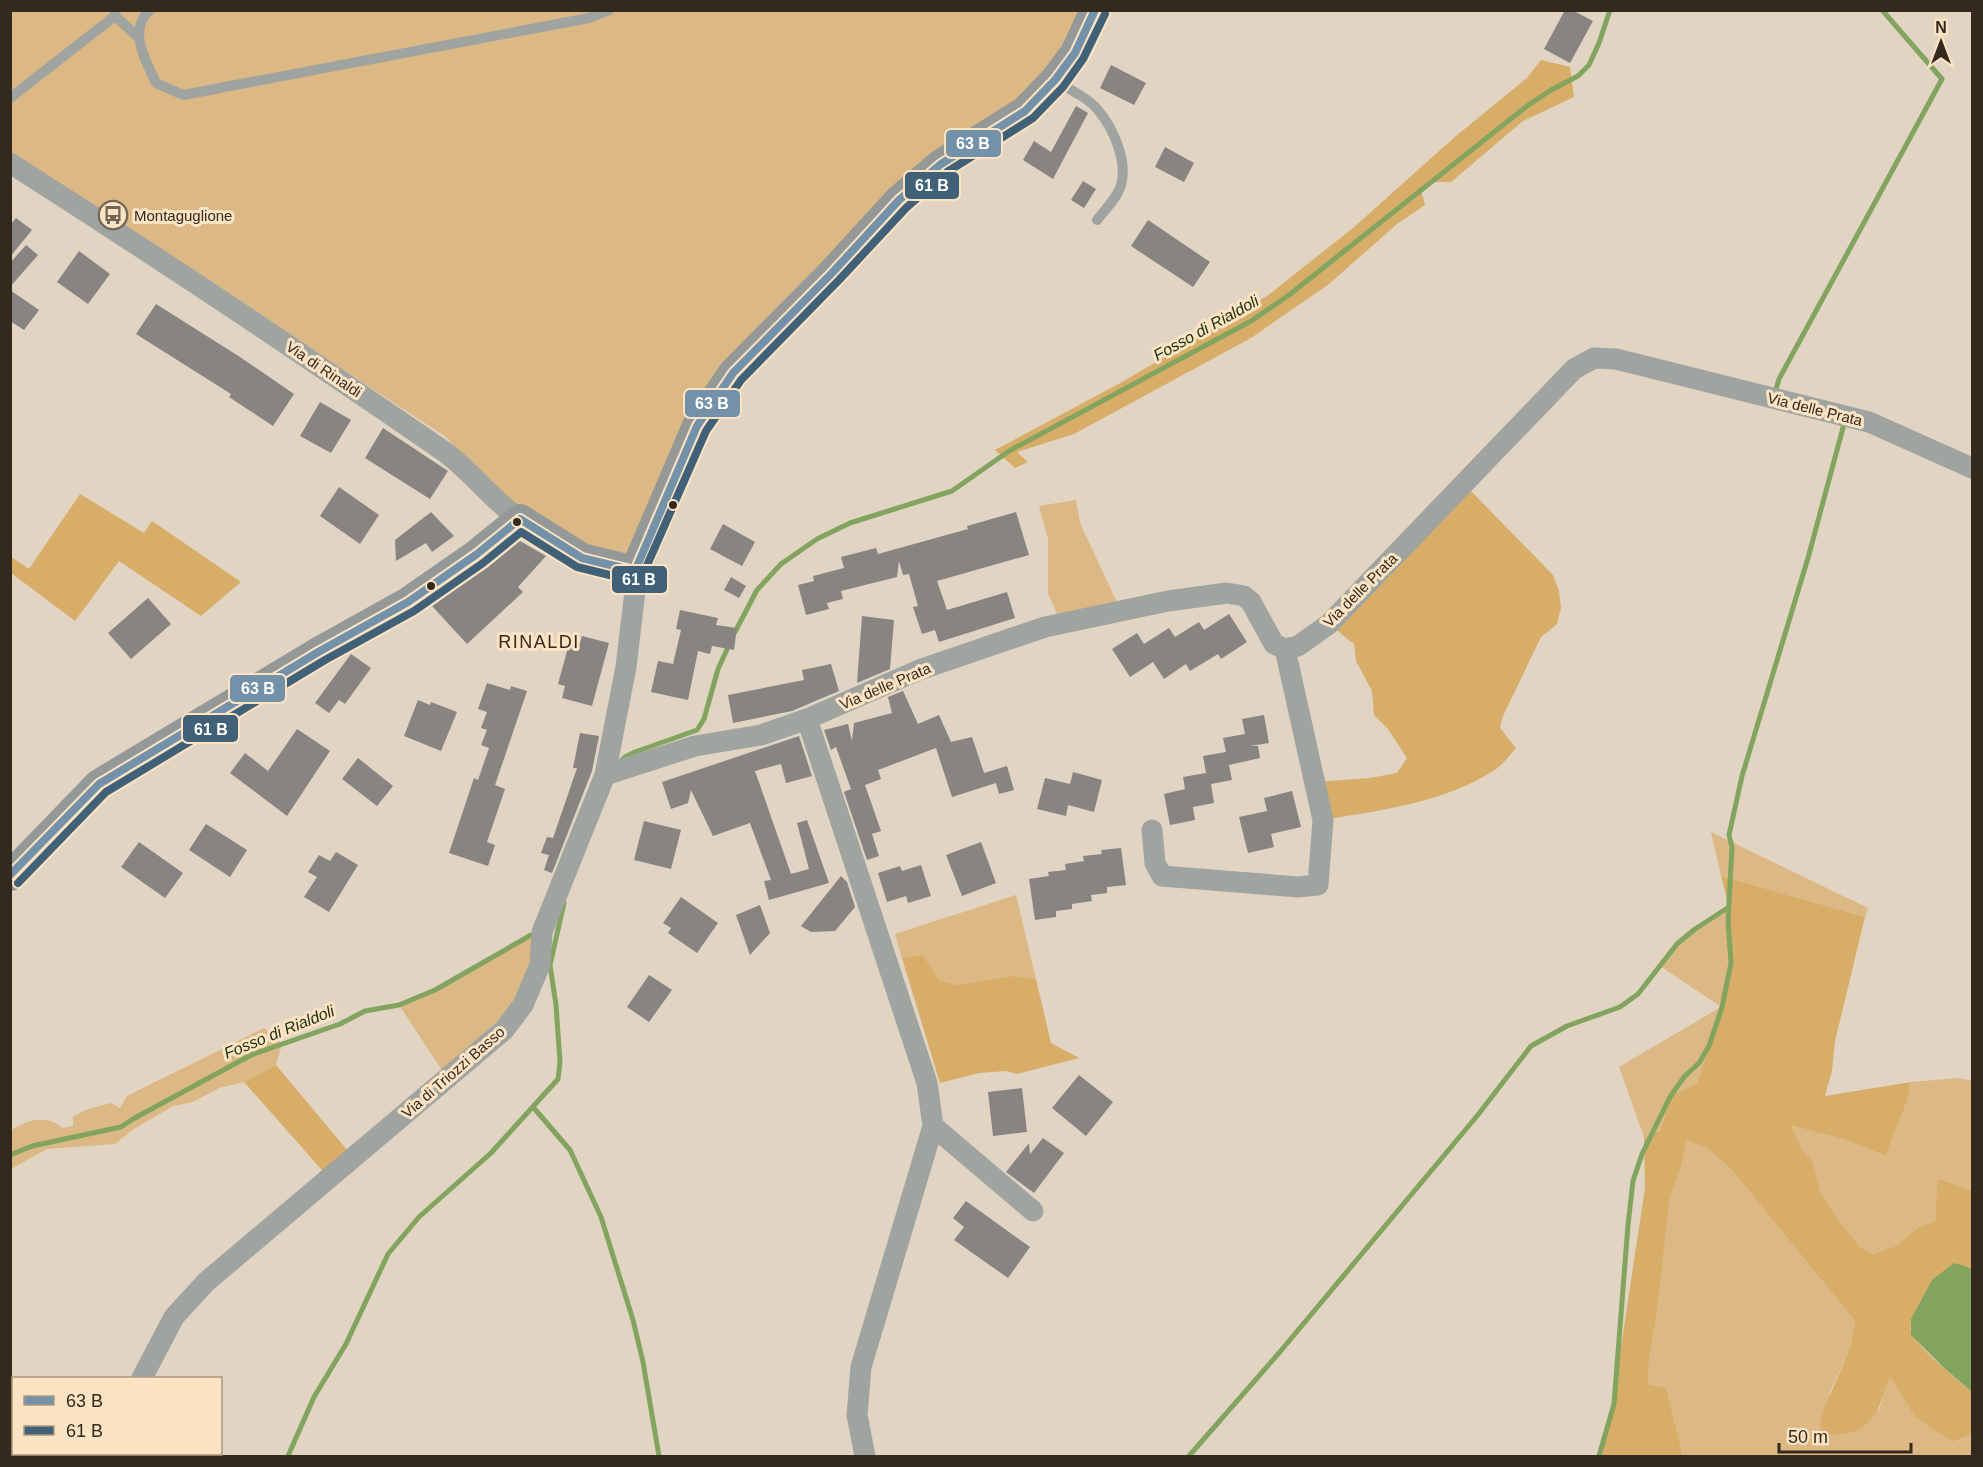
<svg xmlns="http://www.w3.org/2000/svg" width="1983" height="1467" font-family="Arial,sans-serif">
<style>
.green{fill:#dcb885}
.forest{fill:#d7ad68}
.water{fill:#82a45e}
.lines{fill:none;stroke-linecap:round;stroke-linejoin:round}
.stream{stroke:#82a45e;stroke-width:5}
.building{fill:#878482}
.lane{stroke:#a0a4a1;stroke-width:10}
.street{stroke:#a0a4a1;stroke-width:21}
.secondary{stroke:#949997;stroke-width:30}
.bus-1-casing{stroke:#fce3c3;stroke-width:12}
.bus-2-casing{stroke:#fce3c3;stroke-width:12}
.bus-1{stroke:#7392a9;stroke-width:8}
.bus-2{stroke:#406178;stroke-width:8}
.bus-dot{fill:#33291d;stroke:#fce3c3;stroke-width:2}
.labels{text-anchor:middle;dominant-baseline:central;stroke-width:6;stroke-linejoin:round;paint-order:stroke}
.poi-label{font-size:15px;fill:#33291d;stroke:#fce3c3;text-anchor:start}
.street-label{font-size:15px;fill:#33291d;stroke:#fce3c3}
.water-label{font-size:16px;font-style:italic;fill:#1a310a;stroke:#fce3c3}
.quarter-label{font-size:18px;letter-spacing:1.5px;fill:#33291d;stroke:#fce3c3}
.line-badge{stroke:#fce3c3;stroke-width:2}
.badge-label{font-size:16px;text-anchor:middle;font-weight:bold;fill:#fff}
</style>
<rect width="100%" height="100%" fill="#e1d4c3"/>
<!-- green -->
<path class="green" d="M 11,11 L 1095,11 L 1075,53 L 941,164 L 733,373 L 635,571 L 520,519 L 446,437 L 15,155 L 11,156 Z
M 1076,500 L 1080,523 L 1121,611 L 1061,623 L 1048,593 L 1048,539 L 1039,506 Z
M 1711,832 L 1868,908 L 1865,917 L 1721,876 Z
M 1016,895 L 1036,979 L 1011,976 L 958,985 L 939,980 L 923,955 L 902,958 L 895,934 Z
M 1729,907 L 1731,963 L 1722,1007 L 1697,1083 L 1670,1097 L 1661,1130 L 1644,1137 L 1619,1067 L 1721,1007 L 1660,966 C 1682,938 1700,926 1729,907 Z
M 542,932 L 523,1005 L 447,1078 L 399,1005 L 456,980 L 531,935 Z
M 264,1028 L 282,1044 L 276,1065 L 244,1082 L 219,1088 L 193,1102 L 173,1106 L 134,1129 L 115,1144 L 47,1149 L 11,1169 L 11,1131 C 24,1120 49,1114 62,1128 L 73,1126 L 73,1117 L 85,1110 L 111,1103 L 120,1108 L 127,1096 Z
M 1959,1078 L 1972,1081 L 1972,1191 L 1939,1178 L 1935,1221 L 1919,1227 L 1896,1246 L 1873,1254 L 1860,1247 L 1834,1214 L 1820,1192 L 1813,1162 L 1801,1148 L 1790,1124 L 1843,1139 L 1884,1156 L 1907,1101 L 1911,1082 Z
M 1687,1139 L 1706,1147 L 1731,1169 L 1855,1321 L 1850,1348 L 1829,1394 L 1879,1410 L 1890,1375 L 1915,1417 L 1952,1442 L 1972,1434 L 1972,1456 L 1683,1456 L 1666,1388 L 1648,1384 L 1649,1360 L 1657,1313 L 1670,1197 L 1681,1167 Z"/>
<!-- forest -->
<path class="forest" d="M 1541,60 L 1570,67 L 1574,97 L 1523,121 L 1451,182 L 1430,182 L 1421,190 L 1425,205 L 1397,224 L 1329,284 L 1251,338 L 1074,434 L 1017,452 L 1028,462 L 1015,468 L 995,450 L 1124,381 L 1267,296 L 1353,228 L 1456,136 L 1527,78 Z
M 1464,484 L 1553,575 L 1559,591 L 1561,608 L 1557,624 L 1541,637 L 1503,716 L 1500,728 L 1516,748 C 1509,756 1502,766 1493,771 C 1443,803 1381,810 1323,820 L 1316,782 L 1370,778 L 1397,773 L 1407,758 L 1388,729 L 1374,715 L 1372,691 L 1356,661 L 1354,644 L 1329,624 Z
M 80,494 L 144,533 L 152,521 L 241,582 L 201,616 L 119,561 L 75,621 L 11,573 L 10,556 L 29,569 Z
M 1721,876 L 1865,917 L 1835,1041 L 1832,1071 L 1825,1096 L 1911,1082 L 1907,1101 L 1885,1156 L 1843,1139 L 1791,1125 L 1801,1148 L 1813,1162 L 1820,1191 L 1834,1214 L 1860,1247 L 1873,1254 L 1896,1246 L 1919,1227 L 1935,1221 L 1938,1178 L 1972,1191 L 1972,1270 L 1968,1267 L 1910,1328 C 1913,1345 1958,1380 1972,1392 L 1972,1434 L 1952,1442 L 1915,1417 L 1890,1376 C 1882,1397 1879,1421 1855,1431 C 1847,1435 1835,1434 1826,1435 L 1820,1426 L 1823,1411 L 1850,1348 L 1855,1321 L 1731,1169 L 1706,1147 L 1687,1140 L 1681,1167 L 1670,1197 L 1657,1313 L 1649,1360 L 1648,1384 L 1666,1388 L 1683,1456 L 1599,1456 L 1614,1404 L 1616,1380 L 1645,1188 L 1644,1137 L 1661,1130 L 1670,1097 L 1697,1083 L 1722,1007 L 1731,963 L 1729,907 Z
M 923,955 L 939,980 L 958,985 L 1011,976 L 1036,979 L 1051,1043 L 1079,1058 L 1017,1074 L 1007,1071 L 979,1073 L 940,1083 L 902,958 Z
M 276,1065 L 353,1157 L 329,1178 L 244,1082 Z"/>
<!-- water -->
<path class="water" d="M 1954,1263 L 1968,1267 L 1972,1270 L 1972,1392 L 1944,1368 L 1911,1335 L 1911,1319 L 1932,1280 Z"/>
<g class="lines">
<!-- stream -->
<path class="stream" d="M 1775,393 L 1779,379 L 1942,79 L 1882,10
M 735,632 L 757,590 L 781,564 L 817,539 L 850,523 L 952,491 L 1009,451 L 1251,321 L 1289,295 L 1527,106 L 1551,90 L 1578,76 L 1589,65 L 1599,43 L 1610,10
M 620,762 L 625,757 L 635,752 L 697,730 L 704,719 L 718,669 L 730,643
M 533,1107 L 570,1150 L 601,1217 L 633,1320 L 643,1362 L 659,1456
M 10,1155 L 32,1146 L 121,1127 L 133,1119 L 251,1055 L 340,1024 L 365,1011 L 399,1005 L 435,990 L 531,935 L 538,937
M 288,1456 L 314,1397 L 346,1344 L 388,1254 L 419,1217 L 491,1153 L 558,1079 L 560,1062 L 556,1005 L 550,965 L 564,903
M 1189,1456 L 1279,1353 L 1477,1116 L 1531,1046 L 1567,1026 L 1620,1007 L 1638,994 L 1677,944 L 1695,929 L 1729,907
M 1599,1456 L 1614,1404 L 1628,1225 L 1633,1181 L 1642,1154 L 1670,1097 L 1684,1077 L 1699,1063 L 1709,1046 L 1722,1007 L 1731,963 L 1728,921 L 1732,847 L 1729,835 L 1742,776 L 1808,558 L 1844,424 L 1840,423"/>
</g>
<!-- building -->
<path class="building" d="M 1565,10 L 1572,10 L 1593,21 L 1570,63 L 1544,49 Z
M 1111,65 L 1146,83 L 1134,105 L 1100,88 Z
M 1076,106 L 1088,113 L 1053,179 L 1023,160 L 1034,141 L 1051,152 Z
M 1165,147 L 1194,163 L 1184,182 L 1155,167 Z
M 1083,181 L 1096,189 L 1084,208 L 1071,200 Z
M 16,218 L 32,230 L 10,257 L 10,225 Z
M 1148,220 L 1210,262 L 1193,287 L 1131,246 Z
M 26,245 L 38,255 L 10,287 L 10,263 Z
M 79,251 L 110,274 L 88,304 L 57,282 Z
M 10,290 L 39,310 L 24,330 L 10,321 Z
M 156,304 L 240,357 L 294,394 L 273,426 L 229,397 L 231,394 L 136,334 Z
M 320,402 L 351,420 L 331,453 L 300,436 Z
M 383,428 L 448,471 L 430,499 L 365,458 Z
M 339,487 L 379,515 L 360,544 L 320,516 Z
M 431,512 L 454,536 L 432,552 L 426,543 L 396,561 L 395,540 Z
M 1016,512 L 1029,555 L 937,581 L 947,610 L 1007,592 L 1015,618 L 939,642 L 935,630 L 922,634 L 913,607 L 918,606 L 909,574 L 903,575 L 899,561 L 897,577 L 841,591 L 843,599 L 827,603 L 829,609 L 806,615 L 798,585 L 814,581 L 813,576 L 844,568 L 841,557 L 876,548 L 878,554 L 968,529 L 967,526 Z
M 723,524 L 755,542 L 742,566 L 710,549 Z
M 520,541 L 546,556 L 518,587 L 523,592 L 467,644 L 432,606 L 488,567 Z
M 731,577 L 746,586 L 739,598 L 724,590 Z
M 148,598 L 171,624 L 131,659 L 108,633 Z
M 680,610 L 718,618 L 716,625 L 737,628 L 734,650 L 712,646 L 710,654 L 698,651 L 688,700 L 651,692 L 658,661 L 673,664 L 681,630 L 676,629 Z
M 1229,614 L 1247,642 L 1221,659 L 1218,654 L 1190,671 L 1186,664 L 1164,679 L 1153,662 L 1130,677 L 1112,649 L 1137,633 L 1144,644 L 1169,628 L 1175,637 L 1199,622 L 1204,630 Z
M 862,616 L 894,620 L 890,669 L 857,683 Z
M 582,636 L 609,643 L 592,706 L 562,698 L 565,686 L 558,684 L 569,644 L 579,646 Z
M 351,654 L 371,668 L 345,704 L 339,700 L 329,713 L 315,703 Z
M 831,664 L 839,691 L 792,711 L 733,723 L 728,695 L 804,680 L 802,670 Z
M 487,683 L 510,690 L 511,686 L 527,691 L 495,785 L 505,789 L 487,842 L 495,845 L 488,866 L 449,853 L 474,778 L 478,780 L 489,748 L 481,745 L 487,730 L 481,728 L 487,712 L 478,709 Z
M 903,691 L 918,724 L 939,715 L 951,742 L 972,737 L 984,773 L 1007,766 L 1014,790 L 999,794 L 996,783 L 952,797 L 936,748 L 878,770 L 881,779 L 865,785 L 881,831 L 872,834 L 879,856 L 867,860 L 844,792 L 851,789 L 836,747 L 831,750 L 824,730 L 848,724 L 852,741 L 854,723 L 892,713 L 888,697 Z
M 418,700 L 430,705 L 431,702 L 457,712 L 441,751 L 404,736 Z
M 1264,715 L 1269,743 L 1250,746 L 1258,746 L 1260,758 L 1229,765 L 1232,780 L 1211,784 L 1214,803 L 1193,807 L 1195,820 L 1170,825 L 1164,794 L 1185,789 L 1183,777 L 1206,773 L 1203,756 L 1226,752 L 1223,738 L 1245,734 L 1242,719 Z
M 297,729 L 330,751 L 287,816 L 230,773 L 245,753 L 268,771 Z
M 580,733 L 599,736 L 592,771 L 552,873 L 544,870 L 549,855 L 541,853 L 547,837 L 553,838 L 577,768 L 573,768 Z
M 799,736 L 812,776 L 786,783 L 781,764 L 755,771 L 791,874 L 809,869 L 797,823 L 807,820 L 829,883 L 769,900 L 764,881 L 771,880 L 750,823 L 713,836 L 691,790 L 688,803 L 671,809 L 662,782 Z
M 358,758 L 393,786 L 377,806 L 342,779 Z
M 1073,772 L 1102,780 L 1094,812 L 1068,805 L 1066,816 L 1037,809 L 1045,778 L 1070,784 Z
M 1292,791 L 1301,827 L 1271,834 L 1274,847 L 1248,853 L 1239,817 L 1267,811 L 1264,798 Z
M 644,821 L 681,830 L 671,869 L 634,860 Z
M 206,824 L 247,850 L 230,877 L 189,850 Z
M 139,842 L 183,873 L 165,898 L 121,867 Z
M 981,842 L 996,883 L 962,896 L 946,855 Z
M 1121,848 L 1126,885 L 1107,887 L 1107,893 L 1091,895 L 1092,901 L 1072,904 L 1072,909 L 1056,911 L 1056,917 L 1035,920 L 1029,879 L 1049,876 L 1048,872 L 1066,870 L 1065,864 L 1084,861 L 1083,856 L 1102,854 L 1101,850 Z
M 336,852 L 358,865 L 329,912 L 304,897 L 317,877 L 308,872 L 319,855 L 330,861 Z
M 921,865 L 931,896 L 908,903 L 906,896 L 887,902 L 878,873 L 900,866 L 902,871 Z
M 841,876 L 847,882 L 855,907 L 835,931 L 811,932 L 801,926 Z
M 681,897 L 718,923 L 697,953 L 668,933 L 671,928 L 663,923 Z
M 760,905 L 770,933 L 750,955 L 736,915 Z
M 649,975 L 672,990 L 649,1022 L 627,1007 Z
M 1079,1075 L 1113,1102 L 1086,1136 L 1052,1108 Z
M 1022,1088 L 1027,1132 L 993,1136 L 988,1092 Z
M 1043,1138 L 1064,1153 L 1034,1193 L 1006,1172 L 1029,1143 L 1030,1154 Z
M 966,1201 L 1030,1247 L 1008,1278 L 954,1240 L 964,1227 L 953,1218 Z"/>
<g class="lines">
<!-- lane -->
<path class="lane" d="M 150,10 C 127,30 146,61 156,83 L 183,95 L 589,18 L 609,10
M 114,11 L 115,16 L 138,37
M 1055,81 C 1069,89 1087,97 1098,110 C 1113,128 1128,161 1121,185 C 1117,198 1106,209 1097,220
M 10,98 L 115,16"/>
<!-- street -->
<path class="street" d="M 10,163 C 156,256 300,352 442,450 C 471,470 491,500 520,519
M 807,719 L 927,1083 L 933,1126 L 861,1367 L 857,1415 L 865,1456
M 605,775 L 695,746 L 761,735 L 807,719 L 919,670 L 1045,627 L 1168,601 L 1227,593 L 1244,596 L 1251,602 L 1274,644 L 1285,649 L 1298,646 L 1329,624 L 1574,369 L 1594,358 L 1616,359 L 1869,422 L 1972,468
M 1152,830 L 1155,863 L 1162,876 L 1298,887 L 1318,885 L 1323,820 L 1285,649
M 933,1126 L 1033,1211
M 142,1378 L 174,1317 L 206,1282 L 504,1030 L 523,1005 L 540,965 L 542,932 L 605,775 L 626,667 L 635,591 L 635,571
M 102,1456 L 103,1454"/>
<!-- secondary -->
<path class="secondary" d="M 10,876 L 99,784 L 320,651 L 408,602 L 477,554 L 520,519 L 582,558 L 635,571 L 697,426 L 733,373 L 832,273 L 899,200 L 941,164 L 1025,111 L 1055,80 L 1075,53 L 1095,10"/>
<!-- bus-1 casing -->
<g class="bus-1-casing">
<path id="bus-1" d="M 520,519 L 582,558 L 635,571
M 635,571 L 697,426 L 733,373 L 832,273 L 899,200 L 941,164 L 1025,111 L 1055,80 L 1075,53 L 1095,10
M 10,875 L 99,784 L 320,651 L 408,602 L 477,554 L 520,519"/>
</g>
<!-- bus-2 casing -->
<g class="bus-2-casing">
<path id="bus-2" d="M 18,883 L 106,792 L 325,660 L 414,611 L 483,563 L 521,532 L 577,567 L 634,581 L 641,579 L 706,431 L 741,380 L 839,280 L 906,208 L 947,172 L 1033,118 L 1063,87 L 1083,59 L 1105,14"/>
</g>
<!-- bus-1 -->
<use href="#bus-1" class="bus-1"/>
<!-- bus-2 -->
<use href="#bus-2" class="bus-2"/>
</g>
<!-- icons -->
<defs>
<g id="bus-ring" transform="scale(1.5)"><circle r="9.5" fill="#fce3c3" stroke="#706557" stroke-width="1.5"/><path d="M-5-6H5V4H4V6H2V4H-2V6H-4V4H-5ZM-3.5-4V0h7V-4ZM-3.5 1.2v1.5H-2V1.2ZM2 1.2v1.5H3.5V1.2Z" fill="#706557"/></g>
</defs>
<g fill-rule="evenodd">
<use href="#bus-ring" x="113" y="215"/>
</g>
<!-- markers -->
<g class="bus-dot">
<circle cx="673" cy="505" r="5"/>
<circle cx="517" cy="522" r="5"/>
<circle cx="431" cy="586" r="5"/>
</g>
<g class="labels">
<!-- poi labels -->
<g class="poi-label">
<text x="134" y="215">Montaguglione</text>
</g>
<!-- street labels -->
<g class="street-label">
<text transform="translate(324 369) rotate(34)">Via di Rinaldi</text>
<text transform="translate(1815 409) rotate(14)">Via delle Prata</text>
<text transform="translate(1360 590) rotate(-45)">Via delle Prata</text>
<text transform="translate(885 686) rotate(-23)">Via delle Prata</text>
<text transform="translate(453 1072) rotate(-41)">Via di Triozzi Basso</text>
</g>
<!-- water labels -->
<g class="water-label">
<text transform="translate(1206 328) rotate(-29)">Fosso di Rialdoli</text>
<text transform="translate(279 1032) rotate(-22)">Fosso di Rialdoli</text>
</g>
<!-- quarter labels -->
<g class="quarter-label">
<text x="539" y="642">RINALDI</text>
</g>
</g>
<g class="line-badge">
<rect x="945" y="129" width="57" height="29" rx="6" fill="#7392a9"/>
<rect x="904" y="171" width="56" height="29" rx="6" fill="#406178"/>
<rect x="684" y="389" width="57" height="29" rx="6" fill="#7392a9"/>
<rect x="611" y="565" width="57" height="29" rx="6" fill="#406178"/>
<rect x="229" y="674" width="57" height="29" rx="6" fill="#7392a9"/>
<rect x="182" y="714" width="57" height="29" rx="6" fill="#406178"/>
</g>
<g class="badge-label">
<text x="973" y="149">63 B</text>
<text x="932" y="191">61 B</text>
<text x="712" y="409">63 B</text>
<text x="639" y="585">61 B</text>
<text x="258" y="694">63 B</text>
<text x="211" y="735">61 B</text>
</g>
<!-- border -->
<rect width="1983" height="1467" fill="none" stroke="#33291d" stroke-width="24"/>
<!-- legend -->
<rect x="12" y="1377" width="210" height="78" fill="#fce3c3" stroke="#ac9981" stroke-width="1.5"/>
<rect x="24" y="1396" width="30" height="9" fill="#7392a9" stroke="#ac9981" stroke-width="1.5"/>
<text x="66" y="1407" font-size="18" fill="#33291d">63 B</text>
<rect x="24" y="1426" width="30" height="9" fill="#406178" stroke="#ac9981" stroke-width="1.5"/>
<text x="66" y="1437" font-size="18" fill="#33291d">61 B</text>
<!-- north arrow -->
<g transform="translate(1941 42)" stroke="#fce3c3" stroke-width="4.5" paint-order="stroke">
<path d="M0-4.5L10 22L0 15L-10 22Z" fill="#33291d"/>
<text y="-9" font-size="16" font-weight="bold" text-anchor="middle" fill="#33291d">N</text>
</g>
<!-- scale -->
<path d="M1779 1443v9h132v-9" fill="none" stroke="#33291d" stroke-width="3"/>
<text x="1788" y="1443" font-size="18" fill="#33291d" stroke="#fce3c3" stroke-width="4.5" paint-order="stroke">50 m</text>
</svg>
